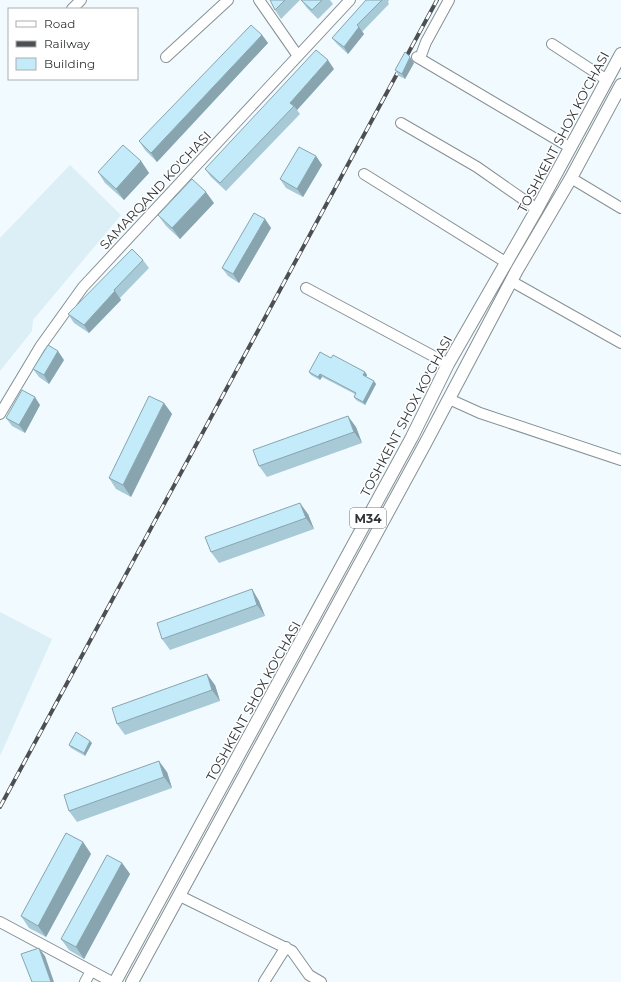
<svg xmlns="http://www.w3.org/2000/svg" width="621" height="982" font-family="Montserrat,sans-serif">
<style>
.built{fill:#dceef6}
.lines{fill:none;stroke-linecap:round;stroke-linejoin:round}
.minor-casing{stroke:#879093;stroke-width:12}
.major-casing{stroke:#879093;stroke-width:14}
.minor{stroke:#fff;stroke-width:10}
.major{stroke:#fff;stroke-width:12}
.rail-casing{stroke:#4c5053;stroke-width:4}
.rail{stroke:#fff;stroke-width:2.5;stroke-dasharray:8;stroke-linecap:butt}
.wall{fill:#a8cad7}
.shaded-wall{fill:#88a4af}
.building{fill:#c3ebfa;stroke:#88a4af}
.labels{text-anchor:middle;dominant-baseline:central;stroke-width:3;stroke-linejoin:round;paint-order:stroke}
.shield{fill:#fff;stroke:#6e7172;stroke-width:1}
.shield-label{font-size:12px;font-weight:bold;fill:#303436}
.street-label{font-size:13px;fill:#303436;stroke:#fff}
</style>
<rect width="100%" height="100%" fill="#f1fbff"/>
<!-- built -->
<path class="built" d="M 70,165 L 121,215 L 33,320 L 32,331 L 0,371 L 0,238 Z
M 0,612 L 52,639 L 0,756 Z"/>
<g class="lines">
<!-- minor casing -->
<g class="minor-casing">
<path id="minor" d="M 259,0 L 298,56
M 72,9 L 81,0
M 552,44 L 607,80
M 166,57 L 228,0
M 417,57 L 571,148
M 420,58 L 426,42 L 449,0
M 401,123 L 477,167 L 537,209
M 364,174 L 507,263
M 571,178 L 621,208
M 511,281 L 621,343
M 306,288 L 448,364
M 449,399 L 480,413 L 621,460
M 0,414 L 40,347 L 83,287 L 350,0
M 180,896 L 292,951 L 309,975 L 321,982
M 0,922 L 112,982
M 85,982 L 91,971
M 264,982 L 286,947"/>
</g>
<!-- major casing -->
<g class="major-casing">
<path id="major" d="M 115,982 L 412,437 L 448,364 L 537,209 L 621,54
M 132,982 L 425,444 L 517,270 L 571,178 L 621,85"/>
</g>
<!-- minor -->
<use href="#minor" class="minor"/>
<!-- major -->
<use href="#major" class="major"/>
<!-- rail casing -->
<g class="rail-casing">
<path id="rail" d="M 0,807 L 437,0"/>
</g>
<!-- rail -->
<use href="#rail" class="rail"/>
</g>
<!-- wall -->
<path class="wall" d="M 270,0 L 300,0 L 281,19 L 275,10 Z
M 301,0 L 330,0 L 333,4 L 318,19 L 307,8 Z
M 366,0 L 389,0 L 388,2 L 389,4 L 362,32 L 364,34 L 348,54 L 337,44 L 332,38 Z
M 262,35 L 268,43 L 157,162 L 145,150 L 139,141 Z
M 414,63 L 405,79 L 399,76 L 395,70 Z
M 334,69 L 297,110 L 300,114 L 226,191 L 211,177 L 205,169 Z
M 316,156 L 322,165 L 303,197 L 286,188 L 280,179 Z
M 141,161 L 149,173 L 124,200 L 105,183 L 98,172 Z
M 214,203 L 180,239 L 166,226 L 158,215 Z
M 265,219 L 271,228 L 239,283 L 228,276 L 222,268 Z
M 143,260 L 149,268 L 120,298 L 121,300 L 89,333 L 74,323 L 68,314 Z
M 331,358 L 365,372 L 367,375 L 366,377 L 376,384 L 365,405 L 356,400 L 354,397 L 355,394 L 322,377 L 320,380 L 311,375 L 309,372 Z
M 64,360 L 49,384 L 39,377 L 33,369 Z
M 164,403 L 172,414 L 131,497 L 116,489 L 109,478 Z
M 40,405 L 25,433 L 12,426 L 6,418 Z
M 356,427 L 362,443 L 267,477 L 259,466 Z
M 308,514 L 314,529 L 219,563 L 211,552 Z
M 252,589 L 259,601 L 265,616 L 170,650 L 162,639 Z
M 215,685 L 220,701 L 125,735 L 117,724 Z
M 92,743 L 85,756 L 71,748 L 69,745 Z
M 167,772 L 172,788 L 77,822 L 69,811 Z
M 83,842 L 91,854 L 46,937 L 29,928 L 21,916 Z
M 122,863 L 130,874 L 84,959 L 69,950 L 61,939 Z"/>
<!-- shaded-wall -->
<path class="shaded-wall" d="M 359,27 L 364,34 L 348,54 L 344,47 Z
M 262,35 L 268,43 L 157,162 L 151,153 Z
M 410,57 L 414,63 L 405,79 L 402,74 Z
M 328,60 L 334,69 L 297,110 L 294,106 L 290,103 Z
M 316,156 L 322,165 L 303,197 L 297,189 Z
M 141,161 L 149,173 L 124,200 L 116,189 Z
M 206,192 L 214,203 L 180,239 L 172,228 Z
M 265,219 L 271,228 L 239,283 L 233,274 Z
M 115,291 L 121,300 L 89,333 L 84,325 Z
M 58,351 L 64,360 L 49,384 L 44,375 Z
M 365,372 L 367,375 L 365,378 L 363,375 Z
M 320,374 L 322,377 L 320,380 L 318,377 Z
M 374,381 L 376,384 L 365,405 L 363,402 Z
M 35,397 L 40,405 L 25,433 L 19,425 Z
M 164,403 L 172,414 L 131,497 L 123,485 Z
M 348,416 L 356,427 L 362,443 L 354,432 Z
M 300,503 L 308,514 L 314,529 L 306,518 Z
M 252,589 L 259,601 L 265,616 L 257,605 Z
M 207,674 L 215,685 L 220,701 L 212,690 Z
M 90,741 L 92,743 L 85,756 L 84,753 Z
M 159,761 L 167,772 L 172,788 L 164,777 Z
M 83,842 L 91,854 L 46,937 L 38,926 Z
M 122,863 L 130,874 L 84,959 L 76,947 Z
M 39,948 L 45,956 L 54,982 L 51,982 Z"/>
<!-- building -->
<path class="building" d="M 270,0 L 285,0 L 275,10 Z
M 301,0 L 322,0 L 312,10 Z
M 366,0 L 382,0 L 357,25 L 359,27 L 344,47 L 332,38 Z
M 251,25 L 262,35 L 151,153 L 139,141 Z
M 316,50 L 328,60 L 290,103 L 294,106 L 220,183 L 205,169 Z
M 405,52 L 410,57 L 402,74 L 395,70 Z
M 123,145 L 141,161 L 116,189 L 98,172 Z
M 299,147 L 316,156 L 297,189 L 280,179 Z
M 192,179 L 206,192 L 172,228 L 158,215 Z
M 254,213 L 265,219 L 233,274 L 222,268 Z
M 132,249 L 143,260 L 114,290 L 115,291 L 84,325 L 68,314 Z
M 48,345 L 58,351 L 44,375 L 33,369 Z
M 320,352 L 331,358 L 333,355 L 365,372 L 363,375 L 374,381 L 363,402 L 354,397 L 356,393 L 320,374 L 318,377 L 309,372 Z
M 22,390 L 35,397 L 19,425 L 6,418 Z
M 149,396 L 164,403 L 123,485 L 109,478 Z
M 348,416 L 354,432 L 259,466 L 253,450 Z
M 300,503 L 306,518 L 211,552 L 205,537 Z
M 252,589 L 257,605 L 162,639 L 157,623 Z
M 207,674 L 212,690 L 117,724 L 112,708 Z
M 76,732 L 90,741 L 84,753 L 69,745 Z
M 159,761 L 164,777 L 69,811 L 64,795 Z
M 66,833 L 83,842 L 38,926 L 21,916 Z
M 107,855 L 122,863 L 76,947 L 61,939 Z
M 39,948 L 51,982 L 32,982 L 21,954 Z"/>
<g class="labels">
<!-- shield labels -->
<rect class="shield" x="350" y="508" width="36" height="20" rx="3"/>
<g class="shield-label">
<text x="368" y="518">M34</text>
</g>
<!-- street labels -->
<g class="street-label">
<text transform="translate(563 132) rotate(-62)">TOSHKENT SHOX KO'CHASI</text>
<text transform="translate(155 190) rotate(-47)">SAMARQAND KO'CHASI</text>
<text transform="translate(406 416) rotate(-62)">TOSHKENT SHOX KO'CHASI</text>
<text transform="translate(253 701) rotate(-61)">TOSHKENT SHOX KO'CHASI</text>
</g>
</g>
<!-- legend -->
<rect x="8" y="8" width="130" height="72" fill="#ffffff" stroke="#acaeaf"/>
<rect x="16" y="21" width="20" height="6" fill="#ffffff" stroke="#acaeaf"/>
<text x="44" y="28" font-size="12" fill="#303436">Road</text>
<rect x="16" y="41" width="20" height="6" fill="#4c5053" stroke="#acaeaf"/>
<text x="44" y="48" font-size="12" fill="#303436">Railway</text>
<rect x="16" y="58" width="20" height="12" fill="#c3ebfa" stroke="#acaeaf"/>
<text x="44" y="68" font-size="12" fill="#303436">Building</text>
</svg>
